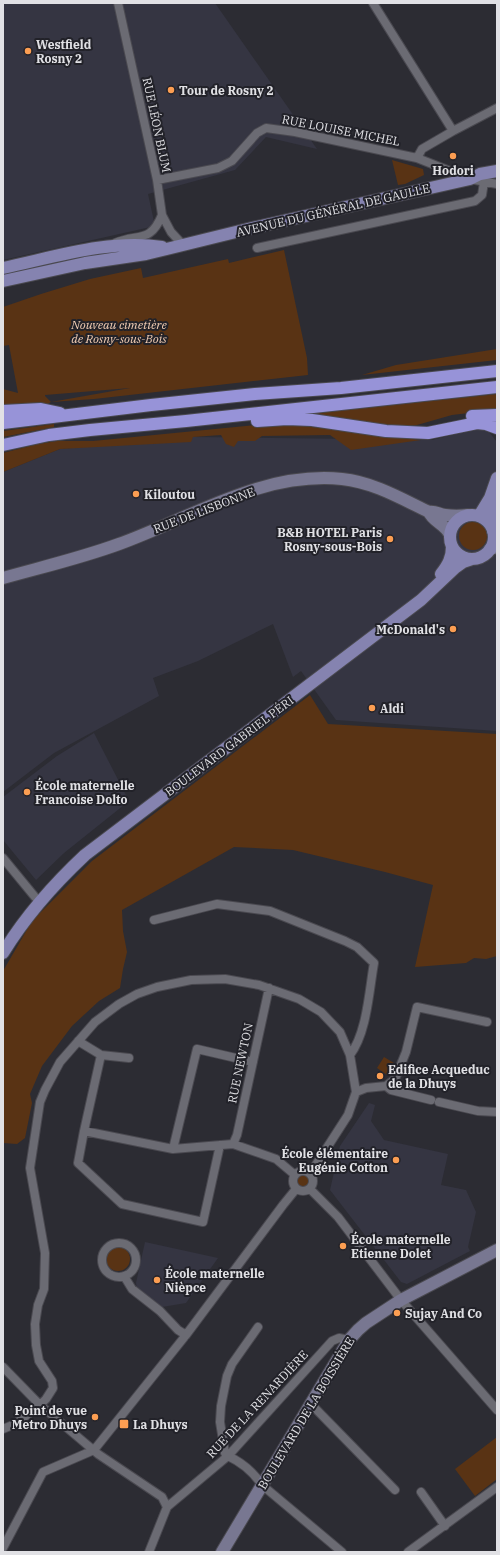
<svg xmlns="http://www.w3.org/2000/svg" width="500" height="1555" font-family="'IBM Plex Serif',serif">
<style>
.built{fill:#353542}
.green{fill:#593314;fill-rule:evenodd}
.lines{fill:none;stroke-linecap:round;stroke-linejoin:round}
.street-casing{stroke:#4a4950;stroke-width:10}
.secondary-casing{stroke:#4a4950;stroke-width:14}
.primary-casing{stroke:#4a4950;stroke-width:14}
.highway-casing{stroke:#4a4950;stroke-width:14}
.street{stroke:#6b6b73;stroke-width:8}
.secondary{stroke:#787791;stroke-width:12}
.primary{stroke:#8583b0;stroke-width:12}
.highway{stroke:#9793d8;stroke-width:12}
.poi-dot{fill:#fc9e52;stroke:#222229;stroke-width:1.5}
.labels{text-anchor:middle;dominant-baseline:central;stroke-width:4;stroke-linejoin:round;paint-order:stroke}
.poi-label{font-size:12px;font-weight:bold;fill:#e1e1e5;stroke:#222229;text-anchor:start}
.street-label{font-size:12px;fill:#e1e1e5;stroke:#222229}
.park-label{font-size:12px;font-style:italic;fill:#f3ceb4;stroke:#222229}
</style>
<rect width="100%" height="100%" fill="#2c2c33"/>
<!-- built -->
<path class="built" d="M 3,3 L 215,3 L 317,149 L 266,137 L 235,170 L 148,194 L 155,226 L 3,260 Z
M 472,430 L 483,430 L 489,432 L 497,442 L 497,731 L 336,720 L 301,671 L 293,677 L 273,624 L 198,661 L 153,678 L 159,696 L 54,753 L 3,792 L 3,472 L 60,449 L 193,437 L 432,440 Z
M 94,733 L 129,801 L 64,853 L 36,880 L 3,840 L 3,797 L 57,756 Z
M 369,1103 L 375,1105 L 371,1121 L 384,1140 L 448,1154 L 441,1185 L 466,1190 L 476,1212 L 468,1247 L 470,1251 L 407,1284 L 401,1282 L 330,1190 L 340,1146 Z
M 145,1242 L 218,1258 L 186,1303 L 162,1307 L 157,1305 L 137,1289 L 136,1283 Z"/>
<!-- green -->
<path class="green" d="M 392,160 L 423,169 L 424,175 L 405,184 L 398,185 Z
M 284,250 L 307,358 L 308,375 L 94,399 L 51,402 L 44,406 L 3,407 L 3,389 L 18,393 L 9,345 L 3,346 L 3,307 L 41,294 L 90,279 L 141,268 L 143,278 L 228,259 L 229,263 ZM 130,388 L 51,402 L 45,396 L 45,395 Z
M 497,349 L 497,360 L 362,375 L 396,365 Z
M 497,394 L 497,411 L 477,412 L 452,415 L 417,425 L 393,428 L 310,416 L 308,414 Z
M 54,424 L 54,427 L 3,437 L 3,431 Z
M 287,424 L 421,440 L 351,450 L 330,435 L 262,436 L 255,441 L 238,441 L 234,447 L 226,444 L 221,435 L 193,437 L 191,442 L 60,449 L 3,472 L 3,453 L 38,444 L 57,441 L 93,441 L 257,425 Z
M459 536a14 14 0 1 1 28 0a14 14 0 1 1-28 0Z
M 310,695 L 328,724 L 497,734 L 497,956 L 486,959 L 474,958 L 466,963 L 415,967 L 433,885 L 385,872 L 293,850 L 234,847 L 122,910 L 123,931 L 127,952 L 123,969 L 120,988 L 99,1001 L 72,1026 L 42,1066 L 30,1094 L 32,1103 L 25,1138 L 17,1144 L 3,1143 L 3,971 L 32,921 L 92,861 Z
M 384,1057 L 394,1063 L 387,1075 L 377,1068 Z
M297 1181a6 6 0 1 1 12 0a6 6 0 1 1-12 0Z
M106 1259a12 12 0 1 1 24 0a12 12 0 1 1-24 0Z
M 497,1437 L 497,1479 L 475,1496 L 455,1469 Z"/>
<g class="lines">
<!-- street casing -->
<g class="street-casing">
<path id="street" d="M 118,3 L 157,180 L 162,215 L 171,232 L 183,245
M 373,3 L 453,131
M 417,158 L 422,149 L 453,131 L 497,108
M 157,180 L 218,168 L 232,161 L 257,133 L 266,128 L 295,132 L 417,158 L 470,179 L 497,184
M 115,243 C 138,233 150,244 162,215
M 257,248 L 475,201 L 482,195 L 484,182
M 3,858 L 35,897
M 154,920 L 217,904 L 270,911 L 345,941 L 357,947 L 374,963 C 369,991 367,1033 350,1055
M 78,1041 L 101,1055 L 84,1131 L 173,1149 L 233,1144 L 276,1159 L 295,1175
M 101,1055 L 129,1058
M 386,1086 L 391,1090 L 431,1100
M 356,1092 L 366,1088 L 386,1086 L 395,1079 L 406,1052 L 417,1007 L 487,1022
M 439,1102 L 478,1111 L 497,1112
M 84,1131 L 78,1163 L 122,1204 L 203,1222 L 220,1145
M 233,1144 L 237,1135 L 269,988
M 173,1149 L 197,1049 L 253,1062
M293 1181a10 10 0 1 1 20 0a10 10 0 1 1-20 0Z
M 310,1189 L 338,1217 L 401,1300 L 497,1410
M102 1260a17 17 0 1 1 34 0a17 17 0 1 1-34 0Z
M 124,1276 L 132,1289 L 160,1311 L 178,1330 L 186,1335
M 3,1367 L 40,1405 L 98,1454 L 162,1497 L 167,1507
M 310,1403 L 395,1490
M 3,1429 L 15,1424 L 40,1405 L 46,1399 L 53,1388 L 52,1381 L 39,1361 L 36,1345 L 35,1324 L 38,1305 L 44,1289 L 45,1253 L 30,1168 L 40,1102 L 45,1090 L 60,1062 L 95,1022 L 119,1004 L 137,994 L 157,987 L 191,980 L 225,979 L 259,985 L 299,999 L 321,1012 L 340,1032 L 350,1055 L 356,1092 L 348,1115 L 310,1174
M 94,1450 L 186,1335 L 283,1205 L 296,1189
M 228,1456 C 241,1462 254,1473 262,1485 L 342,1552
M 228,1456 L 225,1453 L 220,1422 L 221,1406 L 227,1376 L 232,1364 L 258,1327
M 421,1492 L 445,1526
M 3,1548 L 43,1472 L 94,1450
M 149,1552 L 167,1507 L 228,1456 L 332,1341 L 339,1338 L 349,1340
M 408,1552 L 497,1487"/>
</g>
<!-- secondary casing -->
<g class="secondary-casing">
<path id="secondary" d="M 429,512 C 433,522 446,524 450,535
M 493,531 L 497,533
M 490,549 L 497,547
M 3,578 C 42,567 81,558 119,544 C 191,518 262,471 342,479 C 373,482 402,499 429,512 C 436,511 438,514 445,515 C 453,516 460,516 468,515
M 222,1552 L 349,1340 L 358,1330 L 366,1323 L 401,1300 L 497,1250"/>
</g>
<!-- primary casing -->
<g class="primary-casing">
<path id="primary" d="M 3,268 C 55,257 109,239 162,247
M 3,281 L 85,263 L 146,254 L 252,228 L 470,179 L 480,174 L 497,171
M450 537a22 22 0 1 1 44 0a22 22 0 1 1-44 0Z
M 479,516 L 490,498 L 497,478
M 490,524 L 497,503
M 441,574 C 448,565 452,558 452,546
M 3,953 C 26,915 53,885 85,855 L 421,600 L 456,567 L 463,562 L 472,559"/>
</g>
<!-- highway casing -->
<g class="highway-casing">
<path id="highway" d="M 3,411 L 41,409 L 60,413
M 472,416 L 497,415
M 257,421 L 287,419 L 312,420 L 386,431 L 428,433 L 477,423 L 486,424 L 497,428
M 3,423 L 151,405 L 255,394 L 341,388 L 497,371
M 3,445 L 49,435 L 90,430 L 186,421 L 497,387"/>
</g>
<!-- street -->
<use href="#street" class="street"/>
<!-- secondary -->
<use href="#secondary" class="secondary"/>
<!-- primary -->
<use href="#primary" class="primary"/>
<!-- highway -->
<use href="#highway" class="highway"/>
</g>
<!-- markers -->
<g class="poi-dot">
<circle cx="28" cy="51" r="4"/>
<circle cx="171" cy="90" r="4"/>
<circle cx="453" cy="156" r="4"/>
<circle cx="136" cy="494" r="4"/>
<circle cx="390" cy="539" r="4"/>
<circle cx="453" cy="629" r="4"/>
<circle cx="372" cy="708" r="4"/>
<circle cx="27" cy="792" r="4"/>
<circle cx="380" cy="1076" r="4"/>
<circle cx="396" cy="1160" r="4"/>
<circle cx="343" cy="1246" r="4"/>
<circle cx="157" cy="1280" r="4"/>
<circle cx="397" cy="1313" r="4"/>
<circle cx="95" cy="1417" r="4"/>
<rect x="119" y="1419" width="10" height="10" rx="2"/>
</g>
<g class="labels">
<!-- poi labels -->
<g class="poi-label">
<text x="36" y="44">Westfield<tspan x="36" dy="14">Rosny 2</tspan></text>
<text x="179" y="90">Tour de Rosny 2</text>
<text x="453" y="170" text-anchor="middle">Hodori</text>
<text x="144" y="494">Kiloutou</text>
<text x="382" y="532" text-anchor="end">B&amp;B HOTEL Paris<tspan x="382" dy="14">Rosny-sous-Bois</tspan></text>
<text x="445" y="629" text-anchor="end">McDonald's</text>
<text x="380" y="708">Aldi</text>
<text x="35" y="785">École maternelle<tspan x="35" dy="14">Francoise Dolto</tspan></text>
<text x="388" y="1069">Edifice Acqueduc<tspan x="388" dy="14">de la Dhuys</tspan></text>
<text x="388" y="1153" text-anchor="end">École élémentaire<tspan x="388" dy="14">Eugénie Cotton</tspan></text>
<text x="351" y="1239">École maternelle<tspan x="351" dy="14">Etienne Dolet</tspan></text>
<text x="165" y="1273">École maternelle<tspan x="165" dy="14">Nièpce</tspan></text>
<text x="405" y="1313">Sujay And Co</text>
<text x="87" y="1410" text-anchor="end">Point de vue<tspan x="87" dy="14">Metro Dhuys</tspan></text>
<text x="133" y="1424">La Dhuys</text>
</g>
<!-- street labels -->
<g class="street-label">
<text transform="translate(157 125) rotate(78)">RUE LÉON BLUM</text>
<text transform="translate(341 130) rotate(11)">RUE LOUISE MICHEL</text>
<text transform="translate(333 210) rotate(-13)">AVENUE DU GÉNÉRAL DE GAULLE</text>
<text transform="translate(204 510) rotate(-21)">RUE DE LISBONNE</text>
<text transform="translate(229 746) rotate(-37)">BOULEVARD GABRIEL PÉRI</text>
<text transform="translate(240 1063) rotate(-78)">RUE NEWTON</text>
<text transform="translate(257 1404) rotate(-47)">RUE DE LA RENARDIÈRE</text>
<text transform="translate(306 1413) rotate(-59)">BOULEVARD DE LA BOISSIÈRE</text>
</g>
<!-- park labels -->
<g class="park-label">
<text x="119" y="324">Nouveau cimetière<tspan x="119" dy="14">de Rosny-sous-Bois</tspan></text>
</g>
</g>
<!-- border -->
<rect width="500" height="1555" fill="none" stroke="#e1e1e5" stroke-width="8"/>
</svg>
